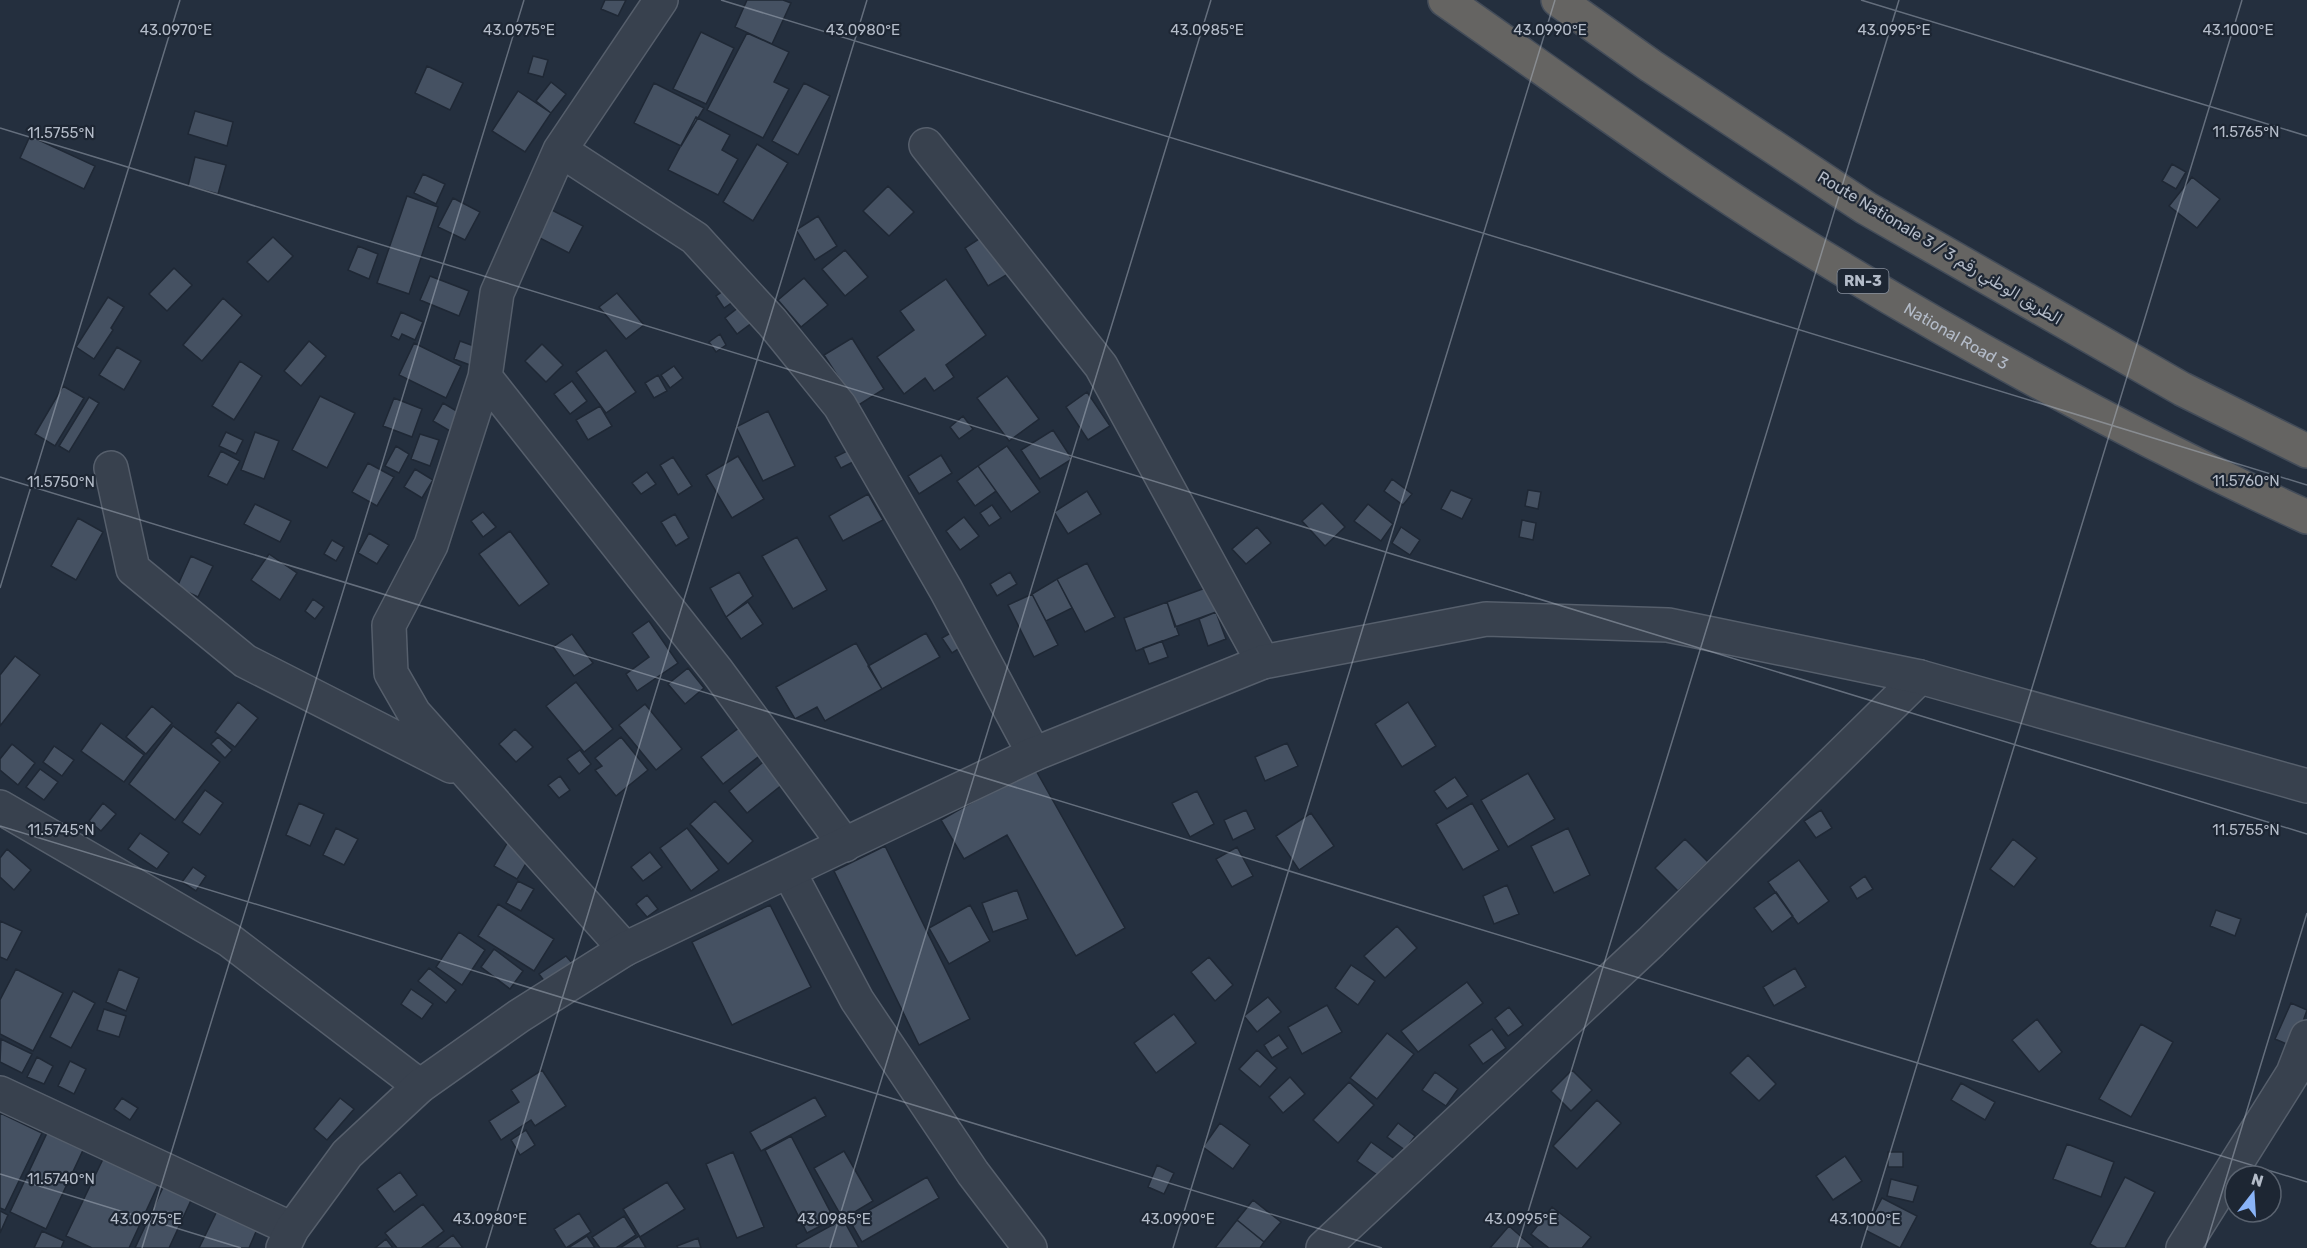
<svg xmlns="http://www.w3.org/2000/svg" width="2307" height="1248" font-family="Rubik,Cairo,sans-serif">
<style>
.building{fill:#455162;stroke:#1f2835;stroke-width:1.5}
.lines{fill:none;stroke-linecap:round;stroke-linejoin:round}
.minor-casing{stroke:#565f6c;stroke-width:36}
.tertiary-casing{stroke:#565f6c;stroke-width:36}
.trunk-casing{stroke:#434c59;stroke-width:36}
.minor{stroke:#38414e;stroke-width:33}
.tertiary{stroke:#38414e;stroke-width:33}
.trunk{stroke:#656462;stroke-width:33}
.ticks{fill:none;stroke:#b4bcc9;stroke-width:1.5;stroke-opacity:0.45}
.labels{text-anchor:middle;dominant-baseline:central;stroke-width:4.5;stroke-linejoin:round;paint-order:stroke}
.shield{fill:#1d2633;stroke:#878f9c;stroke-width:1.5}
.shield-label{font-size:15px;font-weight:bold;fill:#b4bcc9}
.street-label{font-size:16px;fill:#b4bcc9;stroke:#1d2633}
.ticks-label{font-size:15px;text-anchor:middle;fill:#b4bcc9;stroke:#1d2633;stroke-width:4.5;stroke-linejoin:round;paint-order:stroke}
</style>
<rect width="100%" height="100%" fill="#242f3e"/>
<!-- building -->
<path class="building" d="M 605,0 L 626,0 L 618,16 L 601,9 Z
M 747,0 L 783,0 L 791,3 L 772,44 L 735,27 Z
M 701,32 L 734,48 L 706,104 L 673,89 Z
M 747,33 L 789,52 L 774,82 L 789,89 L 763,138 L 707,110 Z
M 533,56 L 548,60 L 543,77 L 528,73 Z
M 427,66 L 463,83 L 450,110 L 415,93 Z
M 551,82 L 566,94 L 551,113 L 536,101 Z
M 654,83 L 704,108 L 681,146 L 634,123 Z
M 804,83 L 830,96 L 798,155 L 772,141 Z
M 518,91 L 551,113 L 525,152 L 492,131 Z
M 195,111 L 233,122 L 227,146 L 188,134 Z
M 696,117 L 730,135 L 722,150 L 738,159 L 718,195 L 668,170 Z
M 30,136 L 95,166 L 84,189 L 20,158 Z
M 757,144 L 788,163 L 753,221 L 723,202 Z
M 195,157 L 226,165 L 218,194 L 188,186 Z
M 2172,164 L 2186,172 L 2176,189 L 2162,181 Z
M 423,174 L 445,184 L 436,204 L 414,193 Z
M 2192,177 L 2220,199 L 2197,228 L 2169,206 Z
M 888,186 L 914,212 L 889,236 L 863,211 Z
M 407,196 L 438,207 L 409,294 L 377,283 Z
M 453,198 L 480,212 L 465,240 L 438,227 Z
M 546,207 L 583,226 L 569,253 L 532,234 Z
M 818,216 L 837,246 L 815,260 L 796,230 Z
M 985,235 L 1008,274 L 988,286 L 965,248 Z
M 273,237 L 293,256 L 268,282 L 247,262 Z
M 358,246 L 378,254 L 369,279 L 348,270 Z
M 845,250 L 868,277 L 845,296 L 822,269 Z
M 174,268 L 192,285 L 167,311 L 149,294 Z
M 430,276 L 469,291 L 459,316 L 420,300 Z
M 804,278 L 828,305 L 801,327 L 778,300 Z
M 946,279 L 986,335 L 946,365 L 954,377 L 934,391 L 925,378 L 904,394 L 877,357 L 914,330 L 900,311 Z
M 735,283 L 743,295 L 724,308 L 716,296 Z
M 617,293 L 644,325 L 626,339 L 599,307 Z
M 108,297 L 124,307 L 111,328 L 113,330 L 94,359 L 76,347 Z
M 223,298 L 242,315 L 202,361 L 183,345 Z
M 748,300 L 761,316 L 737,334 L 725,318 Z
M 401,312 L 423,322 L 415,340 L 402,334 L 399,340 L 391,336 Z
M 720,334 L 726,345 L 716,352 L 709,342 Z
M 852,338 L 884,389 L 857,406 L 824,355 Z
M 309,341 L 326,356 L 301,386 L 284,371 Z
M 460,341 L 485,350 L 478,368 L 454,359 Z
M 414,343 L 461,366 L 446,398 L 399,375 Z
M 542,344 L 563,365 L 546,382 L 525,361 Z
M 117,347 L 141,361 L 124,390 L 99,375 Z
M 606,350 L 636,392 L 606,413 L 576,372 Z
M 240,361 L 262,376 L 234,420 L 212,406 Z
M 674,366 L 683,378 L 670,388 L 661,375 Z
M 658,375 L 667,391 L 654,398 L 645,383 Z
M 1007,376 L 1039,419 L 1009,441 L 977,398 Z
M 572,381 L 587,401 L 570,414 L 554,394 Z
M 63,386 L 84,398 L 55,446 L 35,434 Z
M 1087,392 L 1110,426 L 1088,440 L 1066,407 Z
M 320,396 L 355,413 L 327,468 L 292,450 Z
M 89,397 L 99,403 L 69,452 L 59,446 Z
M 394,398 L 422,409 L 412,437 L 383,426 Z
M 443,403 L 460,413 L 450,431 L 433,421 Z
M 600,406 L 612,426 L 588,440 L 576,420 Z
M 768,411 L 795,466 L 763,481 L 736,427 Z
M 963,416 L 973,429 L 959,439 L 950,427 Z
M 1053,430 L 1072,459 L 1040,479 L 1021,450 Z
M 226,432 L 243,440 L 236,454 L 219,446 Z
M 255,432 L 279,441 L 264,479 L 241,470 Z
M 420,434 L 439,440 L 430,466 L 411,459 Z
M 396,446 L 409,454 L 399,473 L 385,466 Z
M 1007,446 L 1040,492 L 1011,512 L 978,466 Z
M 851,449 L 857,460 L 841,468 L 835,457 Z
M 221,451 L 240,461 L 227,485 L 208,476 Z
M 941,455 L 952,473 L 919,494 L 908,476 Z
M 738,456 L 764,499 L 732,518 L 706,475 Z
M 673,457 L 692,486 L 678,495 L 660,465 Z
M 368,463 L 394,477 L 377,506 L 352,492 Z
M 978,466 L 996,491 L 975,506 L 957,481 Z
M 415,469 L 433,480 L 422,498 L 404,487 Z
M 647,472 L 656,484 L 641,494 L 632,483 Z
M 1392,479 L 1412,494 L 1403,505 L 1384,491 Z
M 1451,490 L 1472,499 L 1462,519 L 1441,509 Z
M 1528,490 L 1541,492 L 1538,509 L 1525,506 Z
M 1087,491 L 1101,514 L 1068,534 L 1054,512 Z
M 868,494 L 883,520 L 843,541 L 829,516 Z
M 1322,503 L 1345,527 L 1325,546 L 1302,521 Z
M 255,504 L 291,521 L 280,542 L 244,524 Z
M 1368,504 L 1393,524 L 1381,541 L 1354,521 Z
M 992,505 L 1001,518 L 989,526 L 980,513 Z
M 483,512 L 496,527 L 483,537 L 471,521 Z
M 675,514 L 689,538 L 676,546 L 661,522 Z
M 964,517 L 979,536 L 960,550 L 946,531 Z
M 78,518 L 103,532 L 76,580 L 51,566 Z
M 1522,520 L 1536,523 L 1533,540 L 1519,537 Z
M 1257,527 L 1271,543 L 1246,564 L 1232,549 Z
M 1401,527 L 1420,540 L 1410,555 L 1392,543 Z
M 510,531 L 549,584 L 519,606 L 479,554 Z
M 369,533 L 389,545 L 377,564 L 358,553 Z
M 797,537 L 827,590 L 793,609 L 762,556 Z
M 332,540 L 344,547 L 336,561 L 324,554 Z
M 269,554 L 297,573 L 280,600 L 251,580 Z
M 191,556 L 213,566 L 198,597 L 177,587 Z
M 1087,563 L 1115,617 L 1085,632 L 1057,579 Z
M 739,572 L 753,596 L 726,617 L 710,588 Z
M 1010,572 L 1017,584 L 997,596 L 990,584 Z
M 1057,579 L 1072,608 L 1046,621 L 1032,594 Z
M 1208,587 L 1216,612 L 1175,627 L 1167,602 Z
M 1032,594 L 1058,645 L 1034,657 L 1008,605 Z
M 313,599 L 324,607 L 315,619 L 305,611 Z
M 748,602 L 763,624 L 741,639 L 726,617 Z
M 1167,602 L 1179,635 L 1136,651 L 1124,618 Z
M 1216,612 L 1226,639 L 1208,646 L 1199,619 Z
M 649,621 L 678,663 L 637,691 L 626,674 L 649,657 L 632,633 Z
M 954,631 L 963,646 L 952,653 L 942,638 Z
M 926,633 L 940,657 L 882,689 L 868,666 Z
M 572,634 L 593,663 L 574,676 L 553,647 Z
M 1162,641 L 1168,657 L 1149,664 L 1143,648 Z
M 856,643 L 882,689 L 825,721 L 817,707 L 795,719 L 776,687 Z
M 15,656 L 40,675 L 0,726 L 0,675 Z
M 688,668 L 704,688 L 685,704 L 668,684 Z
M 576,682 L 613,729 L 584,752 L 546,706 Z
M 238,702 L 258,718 L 235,747 L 215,732 Z
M 1408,702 L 1436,746 L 1402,767 L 1375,724 Z
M 645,704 L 682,749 L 656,770 L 619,725 Z
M 152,706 L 172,723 L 146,754 L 126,737 Z
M 101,723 L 144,755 L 124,782 L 81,751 Z
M 744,724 L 766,751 L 723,784 L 701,757 Z
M 173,726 L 220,762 L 175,820 L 129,784 Z
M 515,729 L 533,747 L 516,762 L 499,744 Z
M 218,737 L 232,750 L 225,758 L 211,744 Z
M 621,737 L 648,770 L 616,796 L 595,770 L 602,766 L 595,758 Z
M 1287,743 L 1298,766 L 1265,781 L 1255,757 Z
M 12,744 L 35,763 L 18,785 L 0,770 L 0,759 Z
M 54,746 L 74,760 L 62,776 L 43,762 Z
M 580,750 L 591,764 L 579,774 L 567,759 Z
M 769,757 L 788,780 L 747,813 L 729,791 Z
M 1034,767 L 1125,928 L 1076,956 L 1007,835 L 964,859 L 941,820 Z
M 40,769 L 58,782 L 44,800 L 26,787 Z
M 1528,773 L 1555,819 L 1508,847 L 1481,800 Z
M 560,776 L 570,790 L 559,798 L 548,785 Z
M 1455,777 L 1468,796 L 1447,809 L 1434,791 Z
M 205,790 L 223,803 L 200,835 L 182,822 Z
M 1197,791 L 1214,824 L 1190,837 L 1172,803 Z
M 715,801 L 753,841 L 728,864 L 690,824 Z
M 103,803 L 116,814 L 101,831 L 89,821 Z
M 299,803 L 324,814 L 310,846 L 286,835 Z
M 1472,803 L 1499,850 L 1463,870 L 1436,824 Z
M 1246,810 L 1255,829 L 1233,840 L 1224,820 Z
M 1821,810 L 1832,828 L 1816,838 L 1804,821 Z
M 1311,813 L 1334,846 L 1299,870 L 1276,836 Z
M 336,828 L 358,839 L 344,865 L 323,855 Z
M 687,828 L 719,870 L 691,891 L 660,848 Z
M 1568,828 L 1590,875 L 1554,893 L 1531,846 Z
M 140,833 L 169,853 L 157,869 L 128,849 Z
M 1685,839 L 1708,862 L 1678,891 L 1655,868 Z
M 2013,839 L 2037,858 L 2014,887 L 1990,869 Z
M 509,840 L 532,853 L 517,879 L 494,866 Z
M 885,846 L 970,1019 L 919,1045 L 834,871 Z
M 1237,847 L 1253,876 L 1232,887 L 1216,859 Z
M 7,849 L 31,870 L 14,890 L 0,877 L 0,858 Z
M 650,852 L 662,867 L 643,881 L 631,867 Z
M 1799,860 L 1829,901 L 1798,924 L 1768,882 Z
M 193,867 L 206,876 L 196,891 L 182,882 Z
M 1865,876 L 1873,889 L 1857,899 L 1850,887 Z
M 518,881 L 534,889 L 521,911 L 506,903 Z
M 1507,885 L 1519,914 L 1494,924 L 1483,896 Z
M 1017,890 L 1028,919 L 993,932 L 982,903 Z
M 1776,892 L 1793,916 L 1772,932 L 1754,908 Z
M 647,895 L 658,909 L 647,917 L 636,904 Z
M 498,904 L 554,939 L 534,971 L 478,936 Z
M 770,905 L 811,987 L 732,1025 L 692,942 Z
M 970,905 L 990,941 L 949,964 L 929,928 Z
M 2216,910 L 2241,919 L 2235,936 L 2210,926 Z
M 0,921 L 22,931 L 7,960 L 0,957 Z
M 1397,926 L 1417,948 L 1385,978 L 1364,956 Z
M 459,932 L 485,950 L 462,985 L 436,967 Z
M 494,949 L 523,971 L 510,989 L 481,967 Z
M 566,956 L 573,964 L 545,982 L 539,974 Z
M 1209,957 L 1233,985 L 1215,1001 L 1191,972 Z
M 1351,965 L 1375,981 L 1358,1005 L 1335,988 Z
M 429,968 L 456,990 L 446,1003 L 418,981 Z
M 1795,968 L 1806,987 L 1774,1006 L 1763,987 Z
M 16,969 L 63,993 L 33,1051 L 0,1034 L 0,1000 Z
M 119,969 L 139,978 L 126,1011 L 106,1002 Z
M 1467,982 L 1483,1003 L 1418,1052 L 1401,1031 Z
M 411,989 L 433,1004 L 422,1019 L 401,1004 Z
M 73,991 L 95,1003 L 71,1048 L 50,1037 Z
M 1268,997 L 1281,1012 L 1257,1032 L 1244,1016 Z
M 2291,1003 L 2307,1010 L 2294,1047 L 2275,1039 Z
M 1327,1005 L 1342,1032 L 1302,1054 L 1288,1027 Z
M 1509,1007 L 1523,1025 L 1508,1036 L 1495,1018 Z
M 104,1009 L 126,1016 L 119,1037 L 97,1030 Z
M 1174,1014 L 1196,1043 L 1156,1073 L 1134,1043 Z
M 2037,1019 L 2062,1052 L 2039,1072 L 2012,1040 Z
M 2141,1024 L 2173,1042 L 2131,1117 L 2099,1099 Z
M 1492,1029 L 1506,1048 L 1483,1064 L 1469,1045 Z
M 1387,1033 L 1414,1054 L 1377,1099 L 1350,1078 Z
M 1279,1035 L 1288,1048 L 1272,1058 L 1264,1045 Z
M 1,1039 L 32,1054 L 22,1073 L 0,1062 Z
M 1257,1050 L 1277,1068 L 1260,1087 L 1239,1069 Z
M 1748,1055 L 1776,1084 L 1759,1101 L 1730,1073 Z
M 37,1057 L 53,1066 L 44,1084 L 27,1077 Z
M 70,1061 L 86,1069 L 74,1094 L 58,1086 Z
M 542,1070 L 566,1106 L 535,1126 L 531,1120 L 501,1140 L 489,1121 L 519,1102 L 511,1090 Z
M 1572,1070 L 1592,1090 L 1571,1111 L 1551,1091 Z
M 1435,1072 L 1458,1089 L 1446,1106 L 1422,1090 Z
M 1290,1077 L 1305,1094 L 1283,1113 L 1269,1097 Z
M 1349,1082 L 1374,1105 L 1338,1143 L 1313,1120 Z
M 1961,1083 L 1995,1102 L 1985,1120 L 1951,1100 Z
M 815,1097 L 826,1116 L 761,1151 L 750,1132 Z
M 122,1098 L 138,1108 L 130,1120 L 114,1109 Z
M 340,1098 L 354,1109 L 327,1140 L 314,1129 Z
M 1597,1100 L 1621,1123 L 1577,1169 L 1553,1146 Z
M 0,1113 L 42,1133 L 5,1210 L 0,1208 Z
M 1220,1123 L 1250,1145 L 1233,1169 L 1203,1147 Z
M 1398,1123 L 1415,1136 L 1405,1150 L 1387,1137 Z
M 526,1130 L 535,1145 L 520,1155 L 511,1140 Z
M 48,1131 L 84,1148 L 46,1229 L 10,1212 Z
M 791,1136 L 834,1219 L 807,1233 L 765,1150 Z
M 1371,1142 L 1396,1160 L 1383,1179 L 1357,1161 Z
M 2067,1144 L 2114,1162 L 2101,1197 L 2053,1179 Z
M 844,1151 L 873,1201 L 843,1219 L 814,1168 Z
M 733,1152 L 764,1227 L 737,1238 L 706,1164 Z
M 1888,1152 L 1903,1152 L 1903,1167 L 1888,1167 Z
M 1845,1156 L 1862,1181 L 1833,1200 L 1816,1176 Z
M 104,1157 L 159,1183 L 129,1248 L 92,1248 L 66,1236 Z
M 1157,1165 L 1174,1173 L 1164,1194 L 1148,1187 Z
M 400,1172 L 417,1195 L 394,1212 L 377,1189 Z
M 927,1177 L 939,1198 L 862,1242 L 850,1221 Z
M 2125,1177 L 2155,1192 L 2125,1248 L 2097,1248 L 2090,1244 Z
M 1891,1179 L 1918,1186 L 1913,1202 L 1887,1196 Z
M 667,1182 L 685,1209 L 640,1237 L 623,1209 Z
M 165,1183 L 193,1196 L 169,1248 L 135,1248 Z
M 1882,1198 L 1917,1216 L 1900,1248 L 1865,1230 Z
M 1253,1200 L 1281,1222 L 1264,1242 L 1237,1220 Z
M 423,1204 L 444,1231 L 421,1248 L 397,1248 L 385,1233 Z
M 1552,1207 L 1591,1237 L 1582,1248 L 1549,1248 L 1531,1234 Z
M 218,1209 L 258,1227 L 249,1248 L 199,1248 Z
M 0,1211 L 8,1215 L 0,1233 Z
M 579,1213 L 591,1232 L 566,1248 L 554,1229 Z
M 624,1216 L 636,1235 L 616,1248 L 600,1248 L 592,1237 Z
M 843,1219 L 859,1248 L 797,1248 L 796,1245 Z
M 1237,1220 L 1264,1242 L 1260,1248 L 1215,1248 Z
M 1509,1226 L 1533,1247 L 1532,1248 L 1490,1248 Z
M 42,1231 L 64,1241 L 61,1248 L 34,1248 Z
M 453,1235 L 463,1248 L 436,1248 Z
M 587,1236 L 595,1248 L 568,1248 Z
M 639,1236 L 646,1248 L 620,1248 Z
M 698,1238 L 701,1248 L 678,1248 L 677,1246 Z
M 386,1239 L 393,1248 L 375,1248 Z"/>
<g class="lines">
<!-- minor casing -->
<g class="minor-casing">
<path id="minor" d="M 926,145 L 1101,366 L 1263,662
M 560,150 L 695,238 L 772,322 L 840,406 L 946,590 L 1034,754
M 485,377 L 717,671 L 845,845
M 111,468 L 133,569 L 245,661 L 451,766
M 0,807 L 229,940 L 420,1086
M 789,872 L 857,1000 L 973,1173 L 1030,1248
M 625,949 L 414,713 L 391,673 L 389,625 L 431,545 L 485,377 L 497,293 L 560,150 L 661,0
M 0,1093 L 292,1229
M 1323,1248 L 1651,942 L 1920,677
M 2183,1248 L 2293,1073 L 2307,1037"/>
</g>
<!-- tertiary casing -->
<g class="tertiary-casing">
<path id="tertiary" d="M 283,1248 L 292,1229 L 347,1154 L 420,1086 L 519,1016 L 625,949 L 1034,754 L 1263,662 L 1486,619 L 1668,625 L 1920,677 L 2307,786"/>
</g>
<!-- trunk casing -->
<g class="trunk-casing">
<g id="trunk">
<path id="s1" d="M 1445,0 C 1575,91 1703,185 1839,267 C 1990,358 2147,444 2307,517"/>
<path d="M 1558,0 L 1651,66 L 1866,208 L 2182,389 L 2307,451"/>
</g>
</g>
<!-- minor -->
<use href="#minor" class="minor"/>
<!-- tertiary -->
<use href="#tertiary" class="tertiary"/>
<!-- trunk -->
<use href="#trunk" class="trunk"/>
</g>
<!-- ticks -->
<path class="ticks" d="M 721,0 L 2307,485M 1861,0 L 2307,136M 0,128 L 2307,834M 0,477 L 2307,1182M 0,588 L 180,0M 0,826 L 1382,1248M 0,1174 L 241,1248M 142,1248 L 524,0M 486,1248 L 867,0M 830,1248 L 1211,0M 1173,1248 L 1555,0M 1517,1248 L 1899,0M 1861,1248 L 2242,0M 2205,1248 L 2307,913"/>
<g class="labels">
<!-- shield labels -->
<rect class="shield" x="1837.5" y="269" width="51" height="24" rx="4.5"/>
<g class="shield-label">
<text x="1863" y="281">RN-3</text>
</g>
<!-- street labels -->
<g class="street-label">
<text transform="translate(1940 248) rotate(31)">Route Nationale 3 / الطريق الوطني رقم 3</text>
<text stroke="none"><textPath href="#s1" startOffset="612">National Road 3</textPath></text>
</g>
</g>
<g class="ticks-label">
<text x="176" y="35">43.0970°E</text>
<text x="519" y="35">43.0975°E</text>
<text x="863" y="35">43.0980°E</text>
<text x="1207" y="35">43.0985°E</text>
<text x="1550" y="35">43.0990°E</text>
<text x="1894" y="35">43.0995°E</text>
<text x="2238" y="35">43.1000°E</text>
<text x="2246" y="137">11.5765°N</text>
<text x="61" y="138">11.5755°N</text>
<text x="2246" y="486">11.5760°N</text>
<text x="61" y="487">11.5750°N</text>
<text x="2246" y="835">11.5755°N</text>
<text x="61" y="835">11.5745°N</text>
<text x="61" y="1184">11.5740°N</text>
<text x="146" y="1224">43.0975°E</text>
<text x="490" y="1224">43.0980°E</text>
<text x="834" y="1224">43.0985°E</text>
<text x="1178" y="1224">43.0990°E</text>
<text x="1521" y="1224">43.0995°E</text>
<text x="1865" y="1224">43.1000°E</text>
</g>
<!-- north arrow -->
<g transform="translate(2253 1194) rotate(17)"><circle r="28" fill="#1d2633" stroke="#59626f" stroke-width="1.5"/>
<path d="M0-4.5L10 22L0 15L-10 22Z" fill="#8ab4f8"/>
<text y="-9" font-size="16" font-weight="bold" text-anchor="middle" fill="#b4bcc9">N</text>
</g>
</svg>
